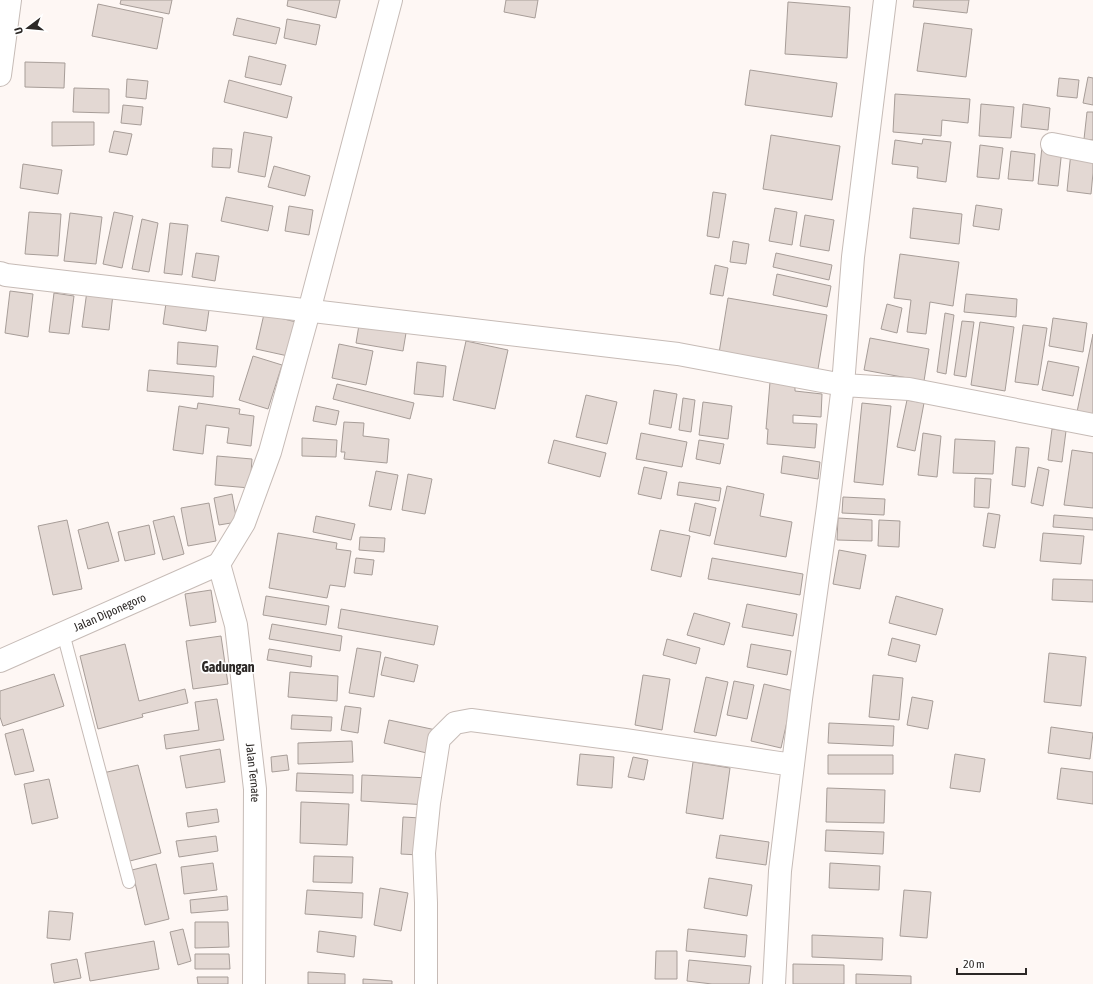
<svg xmlns="http://www.w3.org/2000/svg" width="1093" height="984" font-family="'Asap Condensed',sans-serif">
<style>
.building{fill:#e3d8d3;stroke:#a79d98}
.lines{fill:none;stroke-linecap:round;stroke-linejoin:round}
.lane-casing{stroke:#c6bbb6;stroke-width:14}
.street-casing{stroke:#c6bbb6;stroke-width:24}
.secondary-casing{stroke:#c6bbb6;stroke-width:24}
.lane{stroke:#fff;stroke-width:12}
.street{stroke:#fff;stroke-width:22}
.secondary{stroke:#fff;stroke-width:22}
.labels{text-anchor:middle;dominant-baseline:central;stroke-width:3.5;stroke-linejoin:round;paint-order:stroke}
.street-label{font-size:12px;fill:#2c2826;stroke:#fff}
.quarter-label{font-size:14px;font-weight:bold;fill:#2c2826;stroke:#fff}
</style>
<rect width="100%" height="100%" fill="#fef7f4"/>
<!-- building -->
<path class="building" d="M 121,0 L 172,0 L 169,14 L 120,4 Z
M 288,0 L 340,0 L 336,18 L 287,6 Z
M 506,0 L 538,0 L 535,18 L 504,12 Z
M 914,0 L 969,0 L 967,13 L 913,7 Z
M 788,2 L 850,7 L 847,58 L 785,54 Z
M 98,4 L 163,18 L 157,49 L 92,36 Z
M 237,18 L 280,28 L 276,44 L 233,35 Z
M 287,19 L 320,25 L 316,45 L 284,38 Z
M 924,23 L 972,29 L 966,77 L 917,71 Z
M 249,56 L 286,65 L 281,85 L 245,77 Z
M 25,62 L 65,63 L 64,88 L 25,87 Z
M 750,70 L 837,83 L 832,117 L 745,105 Z
M 1088,77 L 1093,78 L 1093,105 L 1083,103 Z
M 1059,78 L 1079,80 L 1077,98 L 1057,96 Z
M 127,79 L 148,81 L 146,99 L 126,97 Z
M 229,80 L 292,97 L 287,118 L 224,102 Z
M 74,88 L 109,89 L 109,113 L 73,112 Z
M 895,94 L 970,99 L 968,123 L 942,120 L 941,136 L 893,132 Z
M 981,104 L 1014,107 L 1011,138 L 979,136 Z
M 1023,104 L 1050,108 L 1048,130 L 1021,127 Z
M 123,105 L 143,107 L 141,125 L 121,123 Z
M 1087,112 L 1093,112 L 1093,140 L 1084,139 Z
M 52,122 L 94,122 L 94,145 L 52,146 Z
M 114,131 L 132,134 L 127,155 L 109,152 Z
M 244,132 L 272,137 L 265,177 L 238,172 Z
M 771,135 L 840,146 L 832,200 L 763,189 Z
M 923,139 L 951,142 L 946,182 L 917,178 L 918,167 L 892,164 L 895,140 L 922,144 Z
M 980,145 L 1003,148 L 999,179 L 977,177 Z
M 1042,147 L 1062,149 L 1058,186 L 1038,184 Z
M 213,148 L 232,149 L 230,168 L 212,167 Z
M 1011,151 L 1035,154 L 1033,181 L 1008,179 Z
M 1071,152 L 1093,154 L 1093,173 L 1091,194 L 1067,191 Z
M 23,164 L 62,170 L 58,194 L 20,188 Z
M 274,166 L 310,176 L 305,196 L 268,187 Z
M 713,192 L 726,194 L 719,238 L 707,236 Z
M 226,197 L 273,206 L 268,231 L 221,221 Z
M 976,205 L 1002,209 L 999,230 L 973,226 Z
M 289,206 L 313,210 L 309,235 L 285,231 Z
M 775,208 L 797,212 L 792,245 L 769,241 Z
M 913,208 L 962,214 L 959,244 L 910,238 Z
M 29,212 L 61,214 L 58,256 L 25,254 Z
M 114,212 L 133,216 L 122,268 L 103,264 Z
M 70,213 L 102,217 L 96,264 L 64,261 Z
M 805,215 L 834,220 L 829,251 L 800,246 Z
M 142,219 L 158,223 L 149,272 L 132,269 Z
M 170,223 L 188,225 L 182,275 L 164,273 Z
M 733,241 L 749,244 L 746,264 L 730,262 Z
M 196,253 L 219,256 L 215,281 L 192,277 Z
M 776,253 L 832,265 L 829,280 L 773,267 Z
M 900,254 L 959,262 L 953,306 L 930,302 L 926,334 L 907,332 L 911,300 L 894,298 Z
M 715,265 L 728,268 L 723,296 L 710,294 Z
M 777,274 L 831,286 L 827,307 L 773,295 Z
M 10,291 L 33,294 L 28,337 L 5,333 Z
M 87,291 L 113,294 L 109,330 L 82,327 Z
M 54,293 L 74,296 L 69,334 L 49,332 Z
M 966,294 L 1017,299 L 1016,317 L 964,312 Z
M 167,296 L 210,303 L 206,331 L 163,324 Z
M 728,298 L 827,315 L 818,369 L 719,353 Z
M 887,304 L 902,308 L 897,333 L 881,329 Z
M 945,313 L 954,315 L 946,374 L 937,372 Z
M 264,314 L 296,322 L 288,356 L 256,349 Z
M 1053,318 L 1087,323 L 1083,352 L 1049,346 Z
M 360,319 L 407,327 L 403,351 L 356,343 Z
M 962,321 L 974,322 L 966,377 L 954,375 Z
M 980,322 L 1014,327 L 1005,391 L 971,385 Z
M 1023,325 L 1047,328 L 1038,385 L 1015,382 Z
M 1093,334 L 1093,415 L 1077,412 Z
M 870,338 L 929,349 L 924,381 L 864,370 Z
M 466,341 L 508,350 L 495,409 L 453,400 Z
M 178,342 L 218,346 L 216,367 L 177,364 Z
M 339,344 L 373,351 L 366,385 L 332,378 Z
M 253,356 L 282,365 L 268,409 L 239,400 Z
M 1048,361 L 1079,367 L 1073,396 L 1042,390 Z
M 417,362 L 446,366 L 443,397 L 414,394 Z
M 149,370 L 214,376 L 213,397 L 147,391 Z
M 770,382 L 795,384 L 795,391 L 822,394 L 821,417 L 793,415 L 793,423 L 817,424 L 815,448 L 767,444 L 768,429 L 766,429 Z
M 337,384 L 414,403 L 410,419 L 333,399 Z
M 654,390 L 677,394 L 671,428 L 649,424 Z
M 586,395 L 617,402 L 607,444 L 576,437 Z
M 683,398 L 695,400 L 691,432 L 679,430 Z
M 907,400 L 924,403 L 915,451 L 897,447 Z
M 703,402 L 732,406 L 728,439 L 699,435 Z
M 198,403 L 240,409 L 239,414 L 254,416 L 251,446 L 227,443 L 229,428 L 206,425 L 203,454 L 173,450 L 179,406 L 197,409 Z
M 862,403 L 891,406 L 883,485 L 854,482 Z
M 316,406 L 339,411 L 336,425 L 313,421 Z
M 344,422 L 364,423 L 363,436 L 389,439 L 387,463 L 344,459 L 345,452 L 341,452 Z
M 1052,429 L 1066,431 L 1062,462 L 1048,460 Z
M 641,433 L 687,442 L 682,467 L 636,459 Z
M 923,433 L 941,436 L 937,477 L 918,475 Z
M 302,438 L 337,440 L 336,457 L 302,456 Z
M 955,439 L 995,441 L 993,474 L 953,473 Z
M 554,440 L 606,453 L 600,477 L 548,463 Z
M 699,440 L 724,444 L 720,464 L 696,459 Z
M 1016,447 L 1029,448 L 1025,487 L 1012,485 Z
M 1072,450 L 1093,453 L 1093,508 L 1064,505 Z
M 217,456 L 252,459 L 250,488 L 215,485 Z
M 783,456 L 820,462 L 818,479 L 781,473 Z
M 644,467 L 667,472 L 661,499 L 638,494 Z
M 1038,467 L 1049,470 L 1043,506 L 1031,503 Z
M 376,471 L 398,475 L 391,510 L 369,506 Z
M 408,474 L 432,479 L 425,514 L 402,510 Z
M 975,478 L 991,479 L 989,508 L 974,507 Z
M 679,482 L 721,488 L 719,501 L 677,495 Z
M 727,486 L 764,494 L 760,516 L 792,522 L 786,557 L 714,544 Z
M 232,494 L 237,522 L 219,525 L 214,498 Z
M 843,497 L 885,499 L 884,515 L 842,513 Z
M 209,503 L 216,541 L 188,546 L 181,508 Z
M 695,503 L 716,508 L 710,536 L 689,531 Z
M 988,513 L 1000,515 L 995,548 L 983,546 Z
M 1054,515 L 1093,518 L 1093,530 L 1053,527 Z
M 174,516 L 184,554 L 163,560 L 153,521 Z
M 316,516 L 355,524 L 351,540 L 313,532 Z
M 838,518 L 872,520 L 872,541 L 837,540 Z
M 67,520 L 82,589 L 53,595 L 38,526 Z
M 879,520 L 900,521 L 899,547 L 878,546 Z
M 108,522 L 119,561 L 88,569 L 78,530 Z
M 149,525 L 155,554 L 125,561 L 118,532 Z
M 660,530 L 690,536 L 681,577 L 651,570 Z
M 278,533 L 337,543 L 336,549 L 351,551 L 345,587 L 330,585 L 327,598 L 269,588 Z
M 1043,533 L 1084,536 L 1081,564 L 1040,561 Z
M 360,537 L 385,538 L 384,552 L 359,550 Z
M 839,550 L 866,555 L 860,589 L 833,584 Z
M 356,558 L 374,560 L 372,575 L 354,573 Z
M 712,558 L 803,574 L 800,595 L 708,579 Z
M 1053,579 L 1093,580 L 1093,602 L 1052,600 Z
M 211,590 L 216,622 L 190,626 L 185,594 Z
M 266,596 L 329,606 L 326,625 L 263,615 Z
M 896,596 L 943,609 L 936,635 L 889,623 Z
M 747,604 L 797,614 L 793,636 L 742,627 Z
M 341,609 L 438,626 L 434,645 L 338,628 Z
M 694,613 L 730,623 L 724,645 L 687,635 Z
M 272,624 L 342,636 L 340,651 L 269,639 Z
M 221,636 L 228,684 L 193,689 L 186,641 Z
M 892,638 L 920,645 L 916,662 L 888,655 Z
M 667,639 L 700,648 L 696,664 L 663,655 Z
M 125,644 L 139,701 L 185,689 L 188,703 L 142,714 L 143,717 L 98,729 L 80,656 Z
M 751,644 L 791,651 L 787,675 L 747,667 Z
M 357,648 L 381,652 L 374,697 L 349,693 Z
M 269,649 L 312,656 L 311,667 L 267,660 Z
M 1049,653 L 1086,657 L 1081,706 L 1044,702 Z
M 385,657 L 418,665 L 414,682 L 381,675 Z
M 290,672 L 338,676 L 337,701 L 288,697 Z
M 54,674 L 64,706 L 3,726 L 0,717 L 0,691 Z
M 643,675 L 670,679 L 662,730 L 635,725 Z
M 873,675 L 903,678 L 899,720 L 869,717 Z
M 706,677 L 728,682 L 716,736 L 694,732 Z
M 734,681 L 754,685 L 747,719 L 727,715 Z
M 764,684 L 794,691 L 781,748 L 751,741 Z
M 912,697 L 933,701 L 928,729 L 907,725 Z
M 217,699 L 224,740 L 166,749 L 164,735 L 199,730 L 195,702 Z
M 345,706 L 361,708 L 358,733 L 341,730 Z
M 292,715 L 332,717 L 331,731 L 291,729 Z
M 389,720 L 436,730 L 431,754 L 384,743 Z
M 829,723 L 894,726 L 893,746 L 828,743 Z
M 1051,727 L 1093,733 L 1090,759 L 1048,753 Z
M 23,729 L 34,771 L 15,775 L 5,734 Z
M 352,741 L 353,762 L 298,764 L 298,743 Z
M 220,749 L 225,782 L 186,788 L 180,756 Z
M 580,754 L 614,757 L 612,788 L 577,785 Z
M 955,754 L 985,759 L 980,792 L 950,788 Z
M 287,755 L 289,770 L 272,772 L 271,757 Z
M 828,755 L 893,755 L 893,774 L 828,774 Z
M 633,757 L 648,760 L 644,780 L 628,777 Z
M 693,762 L 730,768 L 723,819 L 686,813 Z
M 138,765 L 161,853 L 126,862 L 103,773 Z
M 1061,768 L 1093,772 L 1093,804 L 1057,799 Z
M 297,773 L 353,775 L 353,793 L 296,791 Z
M 362,775 L 430,778 L 428,805 L 361,801 Z
M 49,779 L 58,818 L 32,824 L 24,784 Z
M 827,788 L 885,790 L 884,823 L 826,822 Z
M 301,802 L 349,804 L 347,845 L 300,843 Z
M 217,809 L 219,822 L 188,827 L 186,813 Z
M 403,817 L 421,818 L 419,855 L 401,854 Z
M 826,830 L 884,832 L 883,854 L 825,851 Z
M 720,835 L 769,842 L 766,865 L 716,858 Z
M 216,836 L 218,851 L 179,857 L 176,841 Z
M 314,856 L 353,857 L 352,883 L 313,882 Z
M 213,863 L 217,890 L 184,894 L 181,867 Z
M 830,863 L 880,866 L 879,890 L 829,888 Z
M 156,864 L 169,919 L 145,925 L 132,870 Z
M 709,878 L 752,885 L 747,916 L 704,908 Z
M 380,888 L 408,893 L 401,931 L 374,925 Z
M 307,890 L 363,893 L 362,918 L 305,914 Z
M 904,890 L 931,892 L 927,938 L 900,936 Z
M 227,896 L 228,910 L 191,913 L 190,900 Z
M 49,911 L 73,913 L 70,940 L 47,938 Z
M 195,922 L 228,922 L 229,947 L 195,948 Z
M 183,929 L 191,961 L 178,965 L 170,932 Z
M 688,929 L 747,935 L 745,957 L 686,951 Z
M 319,931 L 356,936 L 354,957 L 317,952 Z
M 812,935 L 883,938 L 882,960 L 812,957 Z
M 154,941 L 159,969 L 90,981 L 85,953 Z
M 656,951 L 677,951 L 677,979 L 655,979 Z
M 195,954 L 229,954 L 230,969 L 195,969 Z
M 77,959 L 81,978 L 54,983 L 51,964 Z
M 689,960 L 751,966 L 749,984 L 712,984 L 687,981 Z
M 793,964 L 844,965 L 844,984 L 793,984 Z
M 308,972 L 345,974 L 345,984 L 308,984 Z
M 856,974 L 911,976 L 911,984 L 856,984 Z
M 197,977 L 228,977 L 228,984 L 198,984 Z
M 363,979 L 392,981 L 392,984 L 363,984 Z"/>
<g class="lines">
<!-- lane casing -->
<g class="lane-casing">
<path id="lane" d="M 63,633 L 129,882"/>
</g>
<!-- street casing -->
<g class="street-casing">
<path id="street" d="M 0,75 L 10,0
M 1052,144 L 1093,152
M 0,273 L 6,275 L 678,354 L 843,385 L 909,389 L 1093,425
M 426,984 L 426,903 L 424,853 L 429,803 L 439,739 L 455,723 L 471,720 L 625,740 L 793,765
M 774,984 L 780,871 L 801,699 L 828,507 L 843,385 L 853,257 L 885,0"/>
</g>
<!-- secondary casing -->
<g class="secondary-casing">
<g id="secondary">
<path d="M 219,564 L 244,523 L 270,452 L 309,311 L 391,0"/>
<path id="s1" d="M 219,564 L 236,625 L 255,789 L 254,984"/>
<path id="s2" d="M 0,661 L 219,564"/>
</g>
</g>
<!-- lane -->
<use href="#lane" class="lane"/>
<!-- street -->
<use href="#street" class="street"/>
<!-- secondary -->
<use href="#secondary" class="secondary"/>
</g>
<g class="labels">
<!-- street labels -->
<g class="street-label">
<text stroke="none"><textPath href="#s2" startOffset="120">Jalan Diponegoro</textPath></text>
<text stroke="none"><textPath href="#s1" startOffset="212">Jalan Ternate</textPath></text>
</g>
<!-- quarter labels -->
<g class="quarter-label">
<text x="228" y="667">Gadungan</text>
</g>
</g>
<!-- north arrow -->
<g transform="translate(28 28) rotate(254)" stroke="#ffffff" stroke-width="3" paint-order="stroke">
<path d="M0-3L7 15L0 10L-7 15Z" fill="#2c2826"/>
<text y="-6" font-size="11" font-weight="bold" text-anchor="middle" fill="#2c2826">U</text>
</g>
<!-- scale -->
<path d="M957 968v6h69v-6" fill="none" stroke="#2c2826" stroke-width="2"/>
<text x="963" y="968" font-size="12" fill="#2c2826" stroke="#ffffff" stroke-width="3" paint-order="stroke">20 m</text>
</svg>
